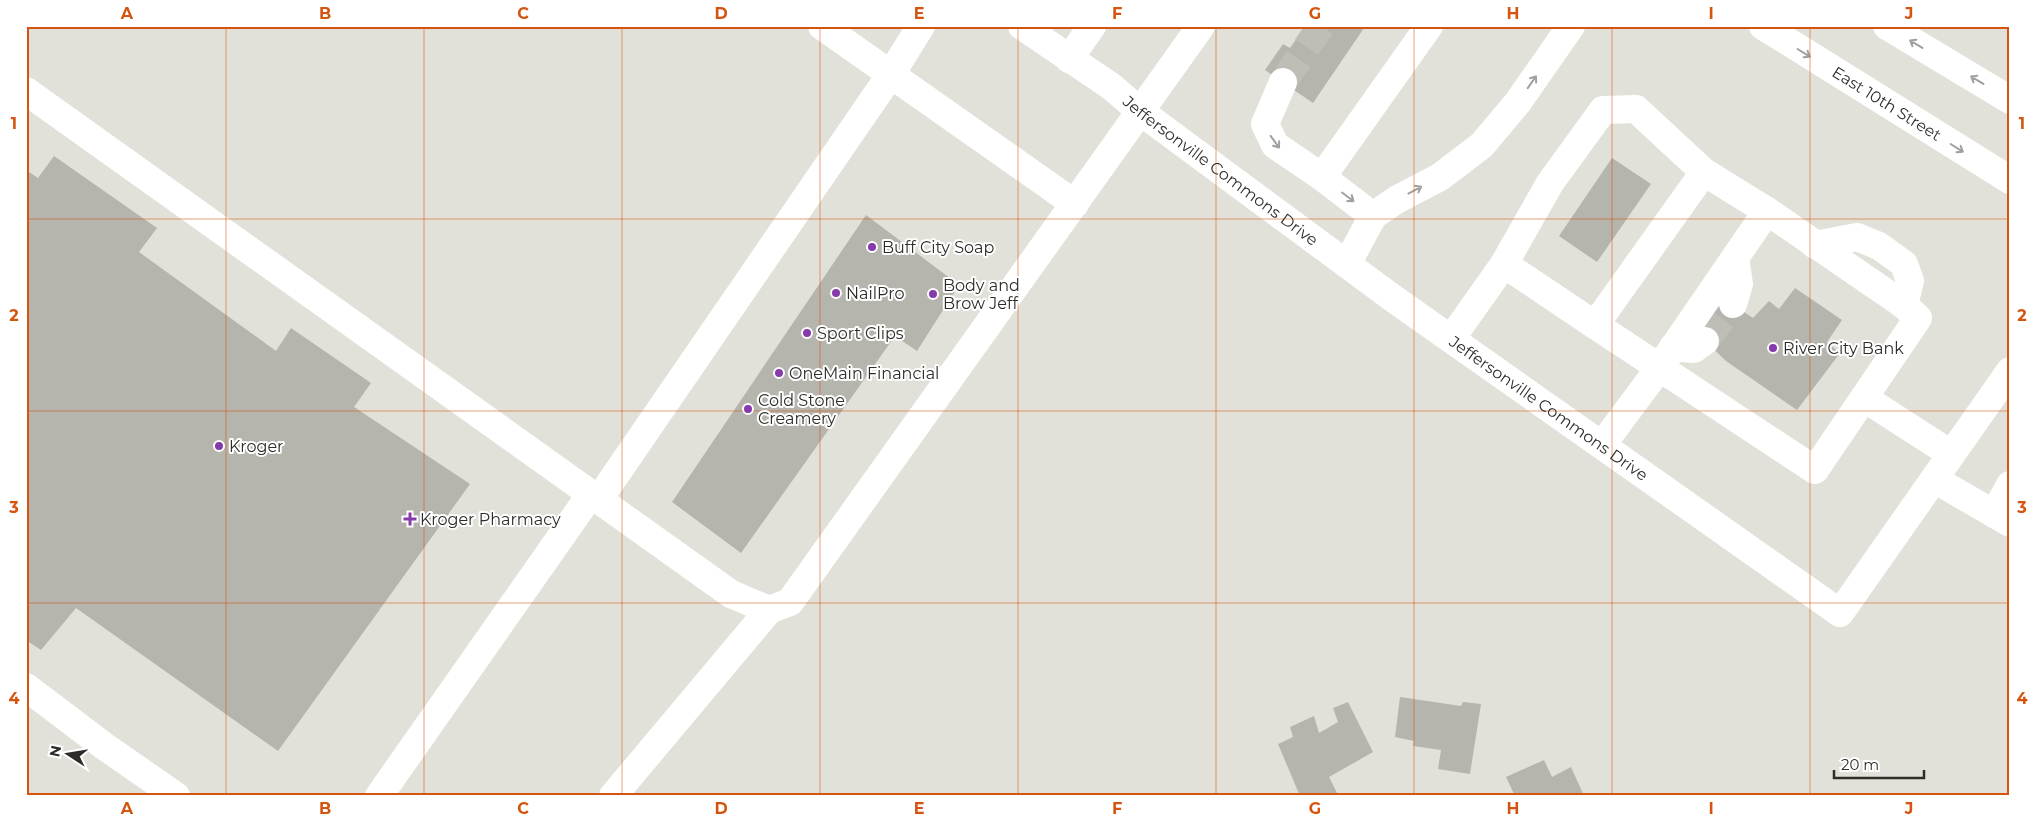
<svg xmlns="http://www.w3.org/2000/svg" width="2036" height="822" font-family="Montserrat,sans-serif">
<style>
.building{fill:#b5b4ad}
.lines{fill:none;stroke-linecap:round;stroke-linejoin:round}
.minor-tunnel{stroke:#bebdb6;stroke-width:28;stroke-dasharray:28 14;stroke-linecap:butt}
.minor{stroke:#fff;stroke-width:28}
.major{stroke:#fff;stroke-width:28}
.oneway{stroke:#a0a09f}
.grid{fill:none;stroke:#d5540f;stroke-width:1;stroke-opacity:0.55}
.poi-dot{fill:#863aab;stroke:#fff;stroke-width:2}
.labels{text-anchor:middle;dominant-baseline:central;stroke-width:4;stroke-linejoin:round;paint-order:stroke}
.street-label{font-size:16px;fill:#2d2c29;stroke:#fff}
.poi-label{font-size:16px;fill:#2d2c29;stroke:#fff;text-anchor:start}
.neatline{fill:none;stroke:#d5540f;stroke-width:2}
.grid-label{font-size:16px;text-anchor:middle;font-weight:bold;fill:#d5540f}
</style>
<rect width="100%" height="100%" fill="#e2e1d9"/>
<!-- building -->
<path class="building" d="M 1305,26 L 1364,28 L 1313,103 L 1265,70 L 1283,44 L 1290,48 Z
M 54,156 L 157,228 L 139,252 L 276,351 L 291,328 L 371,383 L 354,407 L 470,484 L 278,751 L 76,608 L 41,650 L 26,640 L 26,170 L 38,178 Z
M 1612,158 L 1651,184 L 1597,262 L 1559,236 Z
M 866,215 L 959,285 L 917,351 L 895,336 L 741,553 L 672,502 Z
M 1795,288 L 1842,320 L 1827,342 L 1840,353 L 1797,410 L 1726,361 L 1698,334 L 1723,298 L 1753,318 L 1769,301 L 1779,309 Z
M 1400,697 L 1461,706 L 1463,702 L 1481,704 L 1470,774 L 1438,769 L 1441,750 L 1413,746 L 1414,741 L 1395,737 Z
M 1348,702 L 1373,752 L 1329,777 L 1338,795 L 1300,796 L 1278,744 L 1293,737 L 1290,727 L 1314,716 L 1319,733 L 1338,722 L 1333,708 Z
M 1544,760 L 1552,777 L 1571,767 L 1584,796 L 1511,796 L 1514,794 L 1506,777 Z"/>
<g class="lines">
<!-- minor-tunnel -->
<path class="minor-tunnel" d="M 1283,82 L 1321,26
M 1705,341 L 1733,304"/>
<!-- minor -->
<g class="minor">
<path d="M 822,26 L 1075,204"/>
<path id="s1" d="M 1022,26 L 1112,87 L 1141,112 L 1394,299 L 1840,613 L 2010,371"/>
<path d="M 1069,59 L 1092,26"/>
<path d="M 1283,82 L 1265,124 L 1275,145 L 1322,177 L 1373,216"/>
<path d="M 26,91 L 731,594 L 769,610 L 790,602 L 1201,26"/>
<path d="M 1704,172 L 1767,211"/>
<path d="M 1322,177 L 1429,26"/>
<path d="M 1815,245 L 1857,237 L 1879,246 L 1904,264 L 1910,281 L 1904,305"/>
<path d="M 1347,264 L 1373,216 L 1396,200 L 1440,177 L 1482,145 L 1518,102 L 1571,26"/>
<path d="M 1504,264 L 1595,325"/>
<path d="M 1733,304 L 1739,284 L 1735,258"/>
<path d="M 1451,339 L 1504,264 L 1550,183 L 1603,110 L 1636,109 L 1704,172 L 1595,325 L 1815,470 L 1918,318 L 1904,305 L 1767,211 L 1660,367 L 1602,445"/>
<path d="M 1673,347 L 1694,349 L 1705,341"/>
<path d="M 1864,398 L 1951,454"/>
<path d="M 1934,479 L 2010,523"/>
<path d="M 599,499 L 891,74 L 921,26"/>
<path d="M 1994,514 L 2010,485"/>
<path d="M 26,687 L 104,746 L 176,796"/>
<path d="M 379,796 L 591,494"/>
<path d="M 613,796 L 769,610"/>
</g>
<!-- major -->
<g class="major">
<path id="s2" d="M 1763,26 L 2010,180"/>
<path d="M 1887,26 L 2010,100"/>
</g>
</g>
<!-- one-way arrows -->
<defs><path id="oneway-shaft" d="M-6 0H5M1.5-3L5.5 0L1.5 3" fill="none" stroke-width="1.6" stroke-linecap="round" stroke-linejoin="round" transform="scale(1.25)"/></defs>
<g class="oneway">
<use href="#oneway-shaft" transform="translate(1916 44) rotate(-149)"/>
<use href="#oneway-shaft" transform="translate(1804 53) rotate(32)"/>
<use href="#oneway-shaft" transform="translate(1977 80) rotate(-149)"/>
<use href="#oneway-shaft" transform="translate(1532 82) rotate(-55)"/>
<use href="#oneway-shaft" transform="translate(1275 142) rotate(54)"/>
<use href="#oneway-shaft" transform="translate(1957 148) rotate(32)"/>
<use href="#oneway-shaft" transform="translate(1415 190) rotate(-28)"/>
<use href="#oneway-shaft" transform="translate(1348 197) rotate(37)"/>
</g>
<!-- grid -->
<path class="grid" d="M 226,26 L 226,796M 424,26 L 424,796M 622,26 L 622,796M 820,26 L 820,796M 1018,26 L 1018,796M 1216,26 L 1216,796M 1414,26 L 1414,796M 1612,26 L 1612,796M 1810,26 L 1810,796M 26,219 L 2010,219M 26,411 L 2010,411M 26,603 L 2010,603"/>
<!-- markers -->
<g class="poi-dot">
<circle cx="872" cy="247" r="5"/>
<circle cx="836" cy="293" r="5"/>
<circle cx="933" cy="294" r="5"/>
<circle cx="807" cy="333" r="5"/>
<circle cx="1773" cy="348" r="5"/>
<circle cx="779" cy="373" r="5"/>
<circle cx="748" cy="409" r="5"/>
<circle cx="219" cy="446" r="5"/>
<path d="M407.5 511.5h5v5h5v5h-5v5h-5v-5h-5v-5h5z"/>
</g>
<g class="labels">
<!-- street labels -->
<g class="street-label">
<text stroke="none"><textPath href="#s2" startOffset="146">East 10th Street</textPath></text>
<text stroke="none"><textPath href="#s1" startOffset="246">Jeffersonville Commons Drive</textPath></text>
<text stroke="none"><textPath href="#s1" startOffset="651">Jeffersonville Commons Drive</textPath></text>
</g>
<!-- poi labels -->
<g class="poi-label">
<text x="882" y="247">Buff City Soap</text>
<text x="943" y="285">Body and<tspan x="943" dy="18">Brow Jeff</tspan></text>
<text x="846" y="293">NailPro</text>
<text x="817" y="333">Sport Clips</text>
<text x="1783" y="348">River City Bank</text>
<text x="789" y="373">OneMain Financial</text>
<text x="758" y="400">Cold Stone<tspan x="758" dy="18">Creamery</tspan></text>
<text x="229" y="446">Kroger</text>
<text x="420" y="519">Kroger Pharmacy</text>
</g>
</g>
<!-- border -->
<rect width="2036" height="822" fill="none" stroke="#ffffff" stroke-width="55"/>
<!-- north arrow -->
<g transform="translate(68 754) rotate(282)" stroke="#ffffff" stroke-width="4" paint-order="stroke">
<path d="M0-4L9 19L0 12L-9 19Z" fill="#2d2c29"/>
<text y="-8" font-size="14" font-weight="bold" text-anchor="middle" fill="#2d2c29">N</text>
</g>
<!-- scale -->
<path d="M1834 770v8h90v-8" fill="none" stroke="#2d2c29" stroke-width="2.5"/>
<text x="1841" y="770" font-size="15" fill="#2d2c29" stroke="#ffffff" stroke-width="4" paint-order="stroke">20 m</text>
<rect x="28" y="28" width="1980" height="766" class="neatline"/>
<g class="grid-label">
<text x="127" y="19">A</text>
<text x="325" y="19">B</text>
<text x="523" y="19">C</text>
<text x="721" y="19">D</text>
<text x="919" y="19">E</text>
<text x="1117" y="19">F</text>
<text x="1315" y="19">G</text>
<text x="1513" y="19">H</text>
<text x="1711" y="19">I</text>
<text x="1909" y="19">J</text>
<text x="14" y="129">1</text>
<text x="2022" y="129">1</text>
<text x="14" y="321">2</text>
<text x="2022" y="321">2</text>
<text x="14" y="513">3</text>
<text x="2022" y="513">3</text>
<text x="14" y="704">4</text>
<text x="2022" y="704">4</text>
<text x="127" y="814">A</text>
<text x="325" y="814">B</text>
<text x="523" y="814">C</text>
<text x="721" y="814">D</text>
<text x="919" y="814">E</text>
<text x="1117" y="814">F</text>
<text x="1315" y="814">G</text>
<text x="1513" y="814">H</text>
<text x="1711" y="814">I</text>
<text x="1909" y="814">J</text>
</g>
</svg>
